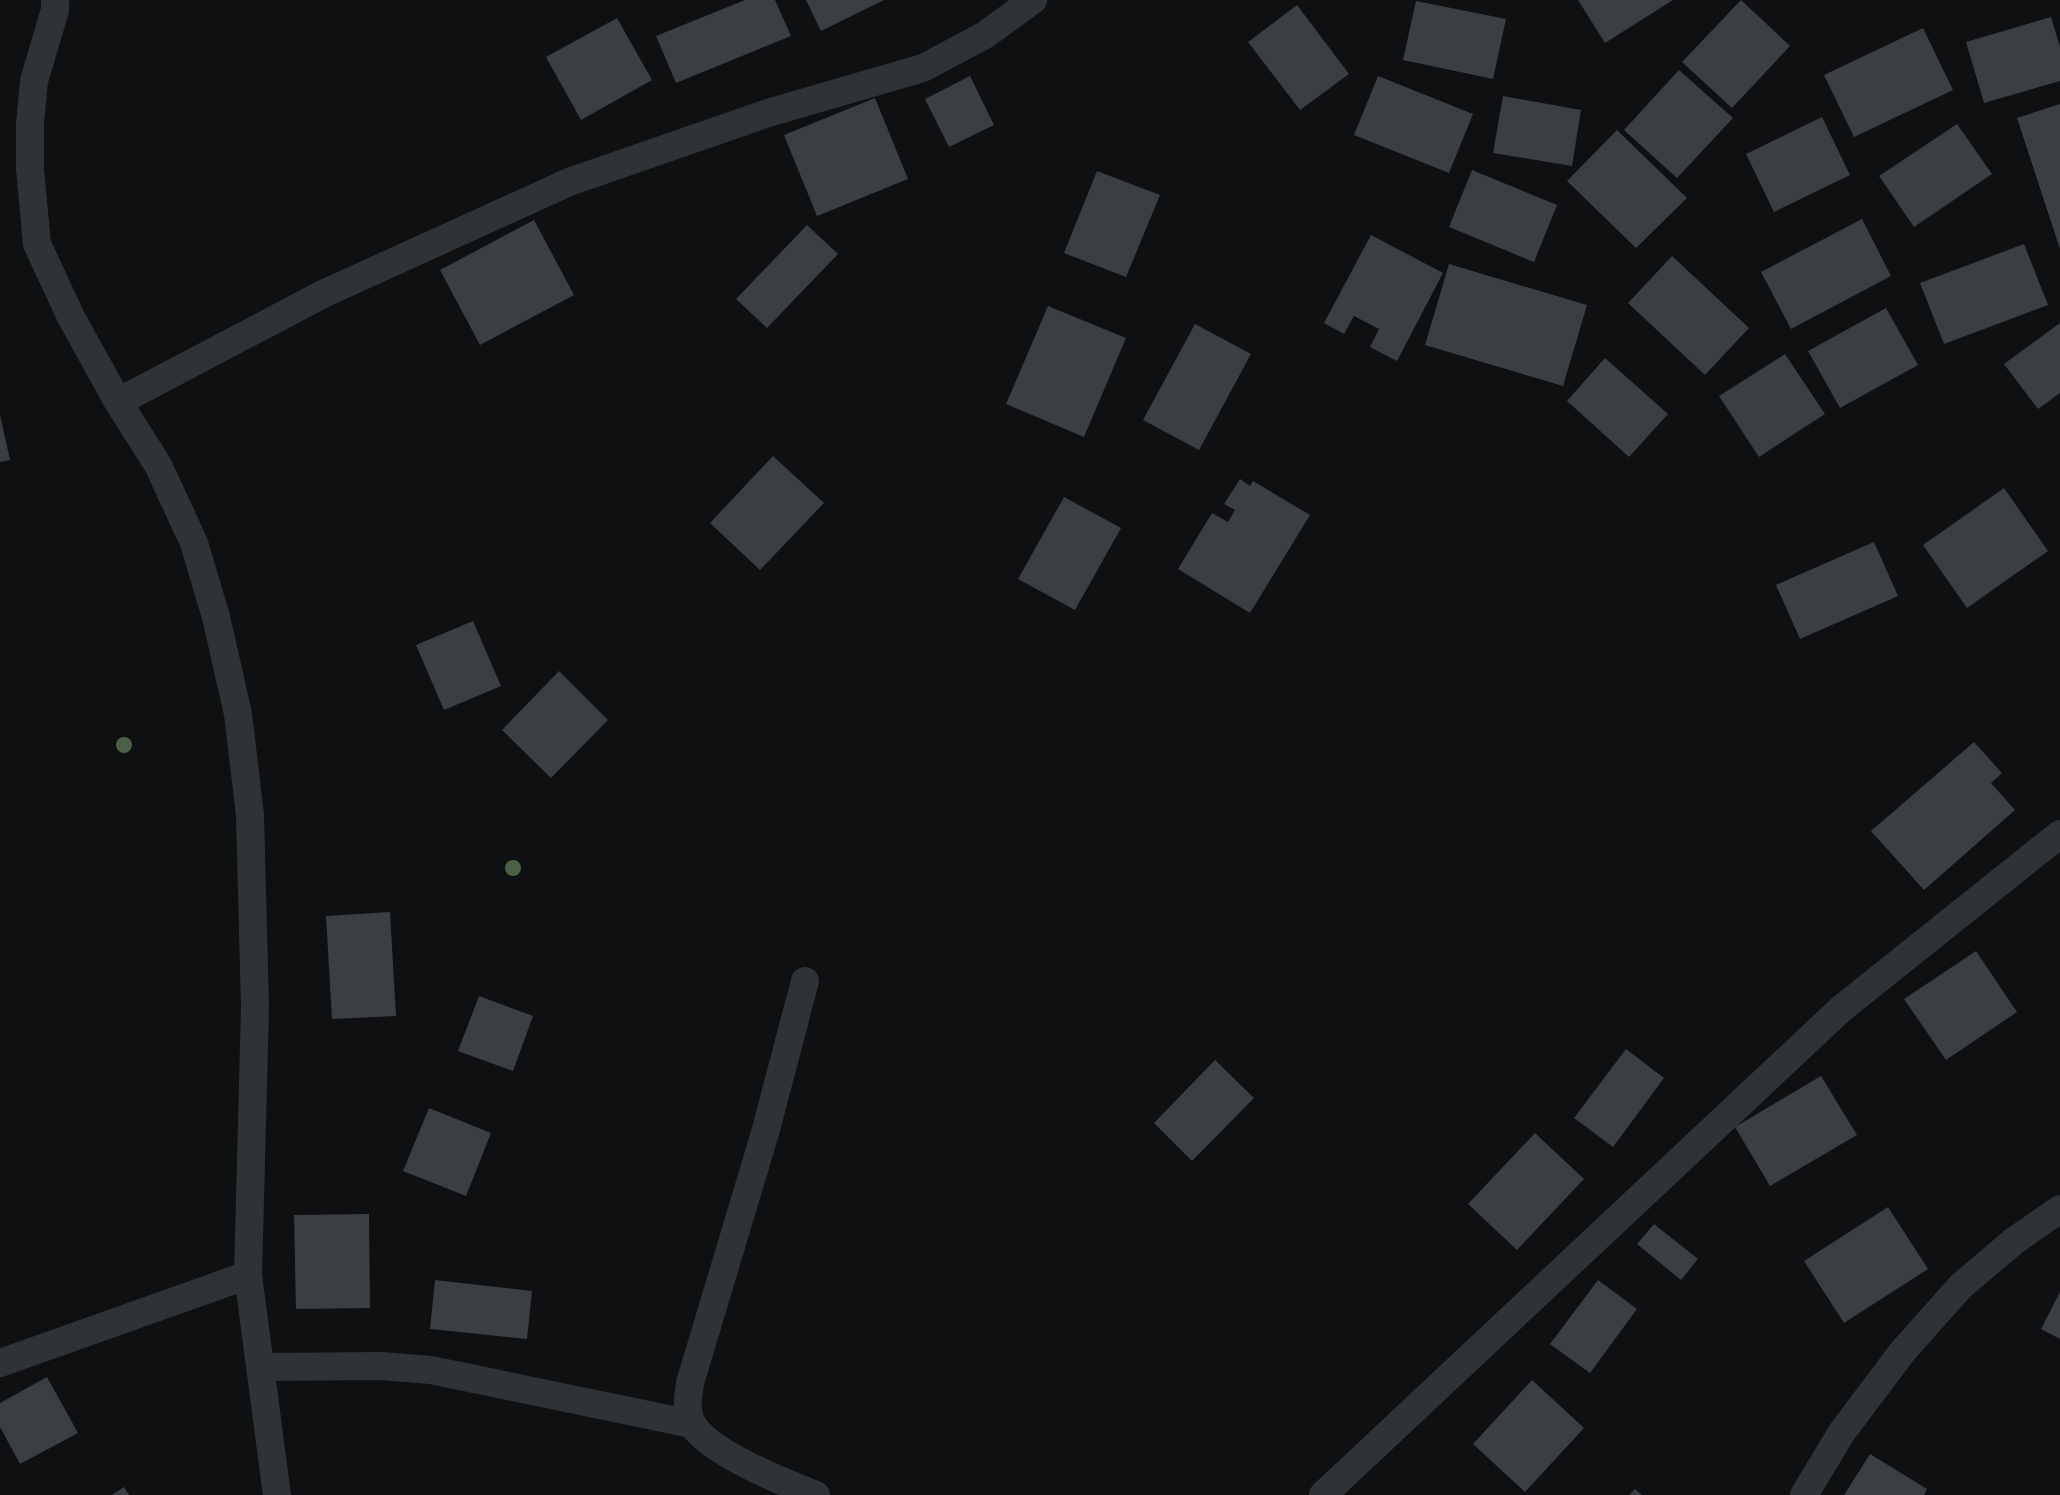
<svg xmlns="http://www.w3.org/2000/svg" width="2060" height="1495" font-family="'Public Sans',sans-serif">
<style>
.building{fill:#3b3e42}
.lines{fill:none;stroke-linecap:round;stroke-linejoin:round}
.minor{stroke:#303336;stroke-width:28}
.tree{fill:#4c6047}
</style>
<rect width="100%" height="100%" fill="#0f1011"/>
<!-- building -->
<path class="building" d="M 745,0 L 775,0 L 791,36 L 676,83 L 656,36 Z
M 806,0 L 884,0 L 821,31 Z
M 1578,0 L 1673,0 L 1605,43 Z
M 1741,0 L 1790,46 L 1732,108 L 1682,62 Z
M 1416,1 L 1506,19 L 1493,79 L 1403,60 Z
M 1297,5 L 1349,74 L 1300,110 L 1248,42 Z
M 2051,17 L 2060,47 L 2060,81 L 1984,103 L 1966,42 Z
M 617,18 L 652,80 L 581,120 L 546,57 Z
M 1923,28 L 1953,90 L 1854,137 L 1824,75 Z
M 1679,70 L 1733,118 L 1677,178 L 1624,130 Z
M 970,76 L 994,125 L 949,147 L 925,99 Z
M 1378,76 L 1473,114 L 1449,173 L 1354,135 Z
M 1503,96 L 1581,110 L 1572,166 L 1493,153 Z
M 875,98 L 908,179 L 817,216 L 784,135 Z
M 2060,104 L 2060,249 L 2017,118 Z
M 1822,117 L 1850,175 L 1774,212 L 1746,154 Z
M 1957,124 L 1992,174 L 1914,227 L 1879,176 Z
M 1617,130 L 1687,198 L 1636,248 L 1567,181 Z
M 1472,170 L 1557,205 L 1534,262 L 1449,227 Z
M 1097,171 L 1160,195 L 1126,277 L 1064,253 Z
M 1862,219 L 1891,276 L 1791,329 L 1761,272 Z
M 534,220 L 574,295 L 480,345 L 440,270 Z
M 807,225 L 838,254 L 767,328 L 736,299 Z
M 1371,235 L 1443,273 L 1397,361 L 1370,347 L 1379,329 L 1354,316 L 1344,334 L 1324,323 Z
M 2024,244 L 2048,305 L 1944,344 L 1920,283 Z
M 1672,256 L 1749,328 L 1705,375 L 1628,303 Z
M 1449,264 L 1587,305 L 1563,386 L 1425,345 Z
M 1048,306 L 1126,338 L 1084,437 L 1006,404 Z
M 1886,308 L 1918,365 L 1840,408 L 1808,351 Z
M 2060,323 L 2060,393 L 2038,409 L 2004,364 Z
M 1195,324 L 1251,354 L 1199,450 L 1143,420 Z
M 1785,354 L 1825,414 L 1759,457 L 1719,396 Z
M 1605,358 L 1668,414 L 1629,457 L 1567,401 Z
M 0,415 L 10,460 L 0,462 Z
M 773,456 L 824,503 L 760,570 L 710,523 Z
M 1240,479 L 1250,486 L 1253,481 L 1310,515 L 1250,613 L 1178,569 L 1212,513 L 1228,522 L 1235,510 L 1224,504 Z
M 2004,488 L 2048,551 L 1967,608 L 1923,545 Z
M 1064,497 L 1121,528 L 1075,610 L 1018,579 Z
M 1874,542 L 1898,596 L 1800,639 L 1776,585 Z
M 473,621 L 501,686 L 444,710 L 416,645 Z
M 559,671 L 608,720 L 551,778 L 502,730 Z
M 1974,742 L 2002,773 L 1991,783 L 2015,810 L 1924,890 L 1871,831 Z
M 390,912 L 396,1016 L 332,1019 L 326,916 Z
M 1976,951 L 2017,1012 L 1946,1060 L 1904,999 Z
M 479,996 L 533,1016 L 513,1071 L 458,1051 Z
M 1626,1049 L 1664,1078 L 1613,1147 L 1574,1118 Z
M 1215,1060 L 1254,1098 L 1192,1161 L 1154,1123 Z
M 1821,1076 L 1857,1135 L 1770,1186 L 1735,1127 Z
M 429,1108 L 491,1133 L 466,1196 L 403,1171 Z
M 1535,1133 L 1584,1179 L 1517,1250 L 1468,1204 Z
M 1888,1207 L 1928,1269 L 1844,1323 L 1804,1261 Z
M 369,1214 L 370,1308 L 296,1309 L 294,1215 Z
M 1654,1224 L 1698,1259 L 1681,1280 L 1637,1244 Z
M 435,1280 L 532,1291 L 527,1339 L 430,1329 Z
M 1598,1280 L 1637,1309 L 1590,1373 L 1550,1344 Z
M 2060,1292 L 2060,1339 L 2041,1329 Z
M 47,1377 L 78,1433 L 20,1464 L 0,1427 L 0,1403 Z
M 1532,1380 L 1584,1428 L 1525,1492 L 1473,1444 Z
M 1870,1454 L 1927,1489 L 1924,1495 L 1844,1495 Z
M 124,1487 L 129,1495 L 112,1495 Z
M 1635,1489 L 1642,1495 L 1629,1495 Z"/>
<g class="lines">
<!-- minor -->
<path class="minor" d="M 55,0 L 55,10 L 34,81 L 30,124 L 30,169 L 37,244 L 71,317 L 118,402 L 158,465 L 194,543 L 216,617 L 238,714 L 250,815 L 255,1007 L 248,1275 L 277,1495
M 118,402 L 323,294 L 569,182 L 768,113 L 923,68 L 985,35 L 1033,0
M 805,981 L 765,1133 L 690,1383 C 688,1396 685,1413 693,1425 C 710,1453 785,1483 816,1495
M 0,1363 L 248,1275
M 260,1367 L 381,1366 L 431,1370 L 692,1424
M 1323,1495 L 1841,1009 L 2060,834
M 1804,1495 L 1842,1432 L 1903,1351 L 1961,1286 L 2014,1241 L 2060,1209"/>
</g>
<!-- trees -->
<g class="tree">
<circle cx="124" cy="745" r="8"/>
<circle cx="513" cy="868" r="8"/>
</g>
</svg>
